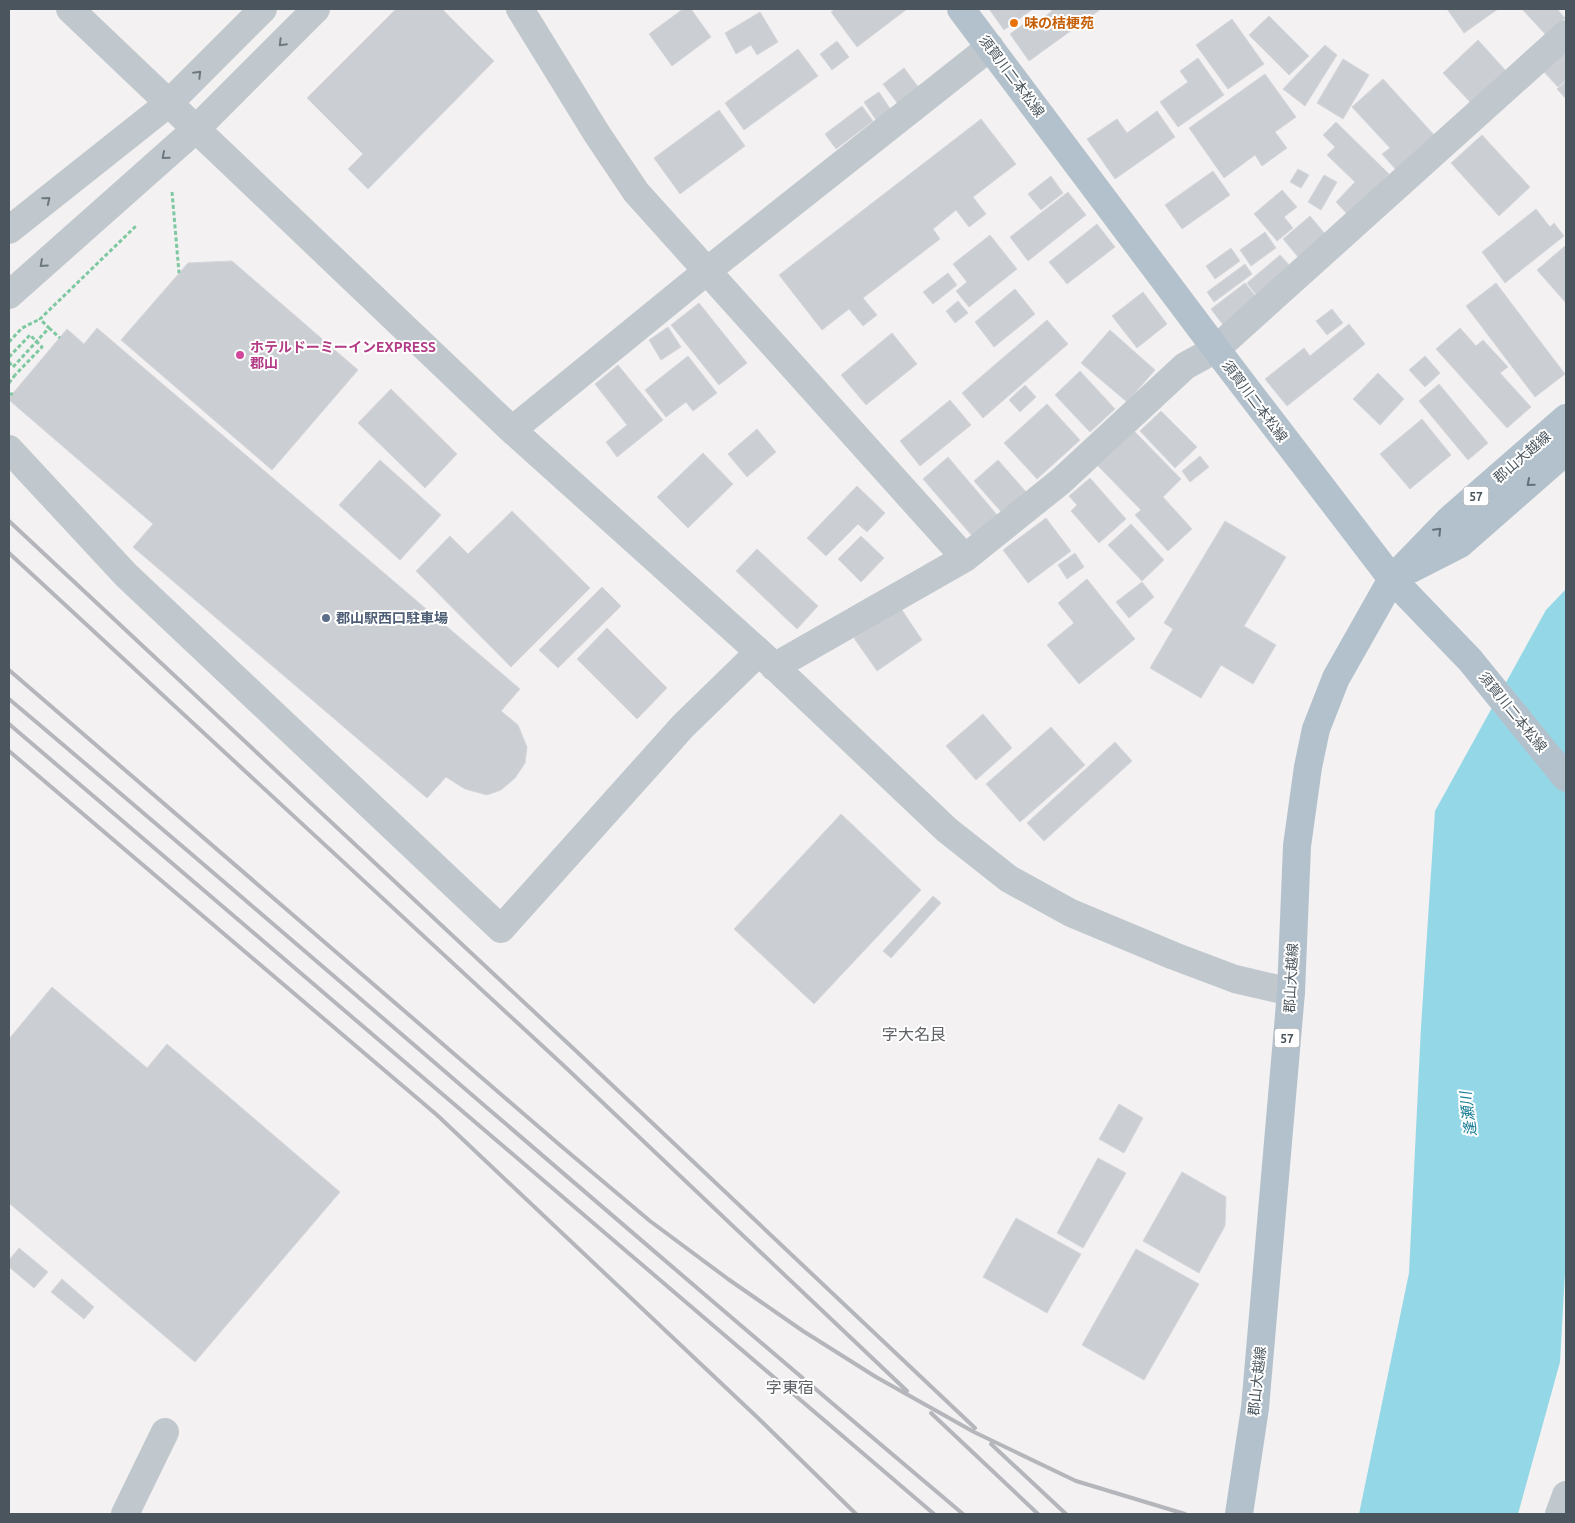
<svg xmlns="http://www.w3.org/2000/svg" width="1575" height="1523" font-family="Ubuntu,'Noto Sans JP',sans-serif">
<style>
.water{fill:#94d7e6}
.building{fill:#cbced3;stroke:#d5d7dc}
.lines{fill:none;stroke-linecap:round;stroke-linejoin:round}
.path{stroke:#7ec8a1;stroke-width:3;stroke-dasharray:4 2.5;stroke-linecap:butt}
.minor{stroke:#c0c8ce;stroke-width:28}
.major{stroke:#b3c1cd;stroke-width:28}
.rail{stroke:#b4b6bb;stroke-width:4}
.path-bridge{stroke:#7ec8a1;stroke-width:3;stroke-dasharray:4 2.5;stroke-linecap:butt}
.oneway{stroke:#6d787f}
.oneway2{stroke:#647079}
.food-dot{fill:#e8710a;stroke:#fff;stroke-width:2}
.hotel-dot{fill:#d1479c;stroke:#fff;stroke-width:2}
.service-dot{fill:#5c6f8a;stroke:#fff;stroke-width:2}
.labels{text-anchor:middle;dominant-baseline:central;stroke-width:4;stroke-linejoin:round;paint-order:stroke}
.shield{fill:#fff;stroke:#80888e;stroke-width:1}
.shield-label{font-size:12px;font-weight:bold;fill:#4a555d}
.food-label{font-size:14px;font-weight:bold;fill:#c56008;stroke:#fff;text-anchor:start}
.street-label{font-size:14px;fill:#4a555d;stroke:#fff}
.hotel-label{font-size:14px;font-weight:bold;fill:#b23c85;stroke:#fff;text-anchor:start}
.service-label{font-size:14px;font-weight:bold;fill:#4e5e75;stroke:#fff;text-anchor:start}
.water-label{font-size:15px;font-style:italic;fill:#177e94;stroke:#fff}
.quarter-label{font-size:16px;fill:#5e6165;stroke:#fff}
</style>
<rect width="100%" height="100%" fill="#f3f1f1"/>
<!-- water -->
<path class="water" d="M 1566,589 L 1566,1254 L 1560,1362 L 1518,1514 L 1359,1514 L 1409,1273 L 1421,1027 L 1435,811 L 1546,610 Z"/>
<!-- building -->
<path class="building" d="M 396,9 L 442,9 L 494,61 L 368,189 L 348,169 L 363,154 L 307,98 Z
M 683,9 L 691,9 L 711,37 L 672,66 L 649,34 Z
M 835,9 L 907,9 L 857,47 L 831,12 Z
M 989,9 L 1033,9 L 1004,30 Z
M 1051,9 L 1101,9 L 1029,61 L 1010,34 L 1032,18 L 1036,23 L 1052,11 Z
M 1447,9 L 1498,9 L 1464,33 Z
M 1522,9 L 1557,9 L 1565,18 L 1546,35 Z
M 760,12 L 778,42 L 757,55 L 751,45 L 736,54 L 725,33 Z
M 1269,16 L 1309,56 L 1289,75 L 1249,35 Z
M 1232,19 L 1264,64 L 1228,89 L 1196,45 Z
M 1478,40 L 1506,71 L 1471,103 L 1443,73 Z
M 837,41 L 849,57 L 832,70 L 820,54 Z
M 1325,45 L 1337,55 L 1305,106 L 1283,89 Z
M 798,49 L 818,76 L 744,130 L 725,103 Z
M 1566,50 L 1566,80 L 1558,87 L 1543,71 Z
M 1198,58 L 1224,95 L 1178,127 L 1160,102 L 1188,82 L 1180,71 Z
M 1343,59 L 1369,75 L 1343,119 L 1317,103 Z
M 904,68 L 919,88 L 898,104 L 883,84 Z
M 1265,74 L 1296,117 L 1275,132 L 1287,148 L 1262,166 L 1255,155 L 1224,178 L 1189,128 Z
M 1383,79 L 1436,137 L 1398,172 L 1382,154 L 1390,148 L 1352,107 Z
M 1566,81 L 1566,99 L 1557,89 Z
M 879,92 L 891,110 L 876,120 L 864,102 Z
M 862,106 L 873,121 L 836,149 L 825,134 Z
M 719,110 L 745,146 L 680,194 L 654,158 Z
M 1157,111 L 1175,137 L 1115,179 L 1087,139 L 1117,119 L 1127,133 Z
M 981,119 L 1016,164 L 973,197 L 986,214 L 969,227 L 956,210 L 933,229 L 940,239 L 863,298 L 877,315 L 863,326 L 849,309 L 822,330 L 779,275 Z
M 1336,122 L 1389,174 L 1350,217 L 1336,202 L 1355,182 L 1327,155 L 1335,147 L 1323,135 Z
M 1482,135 L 1530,187 L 1499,216 L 1451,163 Z
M 1298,169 L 1309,175 L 1301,188 L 1290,182 Z
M 1213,171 L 1230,195 L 1182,229 L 1165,205 Z
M 1324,175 L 1337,182 L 1321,210 L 1308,202 Z
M 1051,176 L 1063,193 L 1041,210 L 1028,194 Z
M 1282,190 L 1297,207 L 1284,217 L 1293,228 L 1277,241 L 1254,214 Z
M 1068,192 L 1086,215 L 1028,261 L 1010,237 Z
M 1536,209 L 1550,227 L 1554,223 L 1564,236 L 1505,283 L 1482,252 Z
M 1310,216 L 1326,235 L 1299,258 L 1283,239 Z
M 1097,224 L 1115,247 L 1067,284 L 1049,262 Z
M 1265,232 L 1276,248 L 1251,266 L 1240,250 Z
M 990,235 L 1017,269 L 969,307 L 956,291 L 967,282 L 953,264 Z
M 1566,245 L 1566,303 L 1537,270 Z
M 1231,248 L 1240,261 L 1215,279 L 1206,266 Z
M 1280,255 L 1292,268 L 1258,297 L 1247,283 Z
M 232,261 L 358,370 L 272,470 L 121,340 L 188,263 Z
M 1245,264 L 1252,274 L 1214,302 L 1207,292 Z
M 948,273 L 957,285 L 933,304 L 923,292 Z
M 1245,283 L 1258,299 L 1224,326 L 1211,309 Z
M 1496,283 L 1565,374 L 1535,397 L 1466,306 Z
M 1015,289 L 1035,314 L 994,347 L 975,322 Z
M 1143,292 L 1167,324 L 1137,348 L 1112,316 Z
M 958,301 L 968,313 L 955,323 L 946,311 Z
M 699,303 L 747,363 L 719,385 L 671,325 Z
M 1332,309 L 1343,323 L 1327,335 L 1316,321 Z
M 1047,320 L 1068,344 L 983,418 L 962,393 Z
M 1349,324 L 1365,344 L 1287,406 L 1265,379 L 1304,348 L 1310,356 Z
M 668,327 L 681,347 L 661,360 L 649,340 Z
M 97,328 L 520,689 L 501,711 L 518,725 L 527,747 L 525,763 L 515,778 L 501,790 L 487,795 L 465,789 L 446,777 L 427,798 L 133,547 L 153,524 L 9,400 L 9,398 L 67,329 L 84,344 Z
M 1460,328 L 1476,346 L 1483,340 L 1508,367 L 1500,373 L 1531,407 L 1507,428 L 1436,349 Z
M 1110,330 L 1155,370 L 1127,402 L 1081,363 Z
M 892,333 L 917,364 L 866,405 L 841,375 Z
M 688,356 L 717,393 L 693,411 L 686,402 L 666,417 L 645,390 Z
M 1425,356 L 1440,373 L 1425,387 L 1409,370 Z
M 618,365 L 663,420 L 617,457 L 606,442 L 627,425 L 595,384 Z
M 1080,371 L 1115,409 L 1090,432 L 1055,395 Z
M 1378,373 L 1404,399 L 1380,425 L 1353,399 Z
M 1439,384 L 1488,443 L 1468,460 L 1419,401 Z
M 1025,385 L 1036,397 L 1020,412 L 1009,400 Z
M 391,389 L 457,454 L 425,488 L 358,423 Z
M 950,400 L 971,425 L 920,466 L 900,441 Z
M 1047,404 L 1080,440 L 1037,479 L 1004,443 Z
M 1161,411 L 1197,447 L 1175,468 L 1140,431 Z
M 1422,419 L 1451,455 L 1410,489 L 1380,454 Z
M 757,429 L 776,452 L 747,477 L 728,454 Z
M 1134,431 L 1181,479 L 1163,497 L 1192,529 L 1168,551 L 1135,515 L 1141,510 L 1098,466 Z
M 703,453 L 733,484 L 688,528 L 657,497 Z
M 1200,456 L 1209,467 L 1190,482 L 1182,471 Z
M 948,457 L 998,516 L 973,537 L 923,479 Z
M 380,460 L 441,515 L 400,560 L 339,505 Z
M 998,460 L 1027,493 L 1003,514 L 974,481 Z
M 1090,478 L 1126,519 L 1099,543 L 1071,511 L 1077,505 L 1069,496 Z
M 857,486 L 885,513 L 867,532 L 858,524 L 826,556 L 807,538 Z
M 512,511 L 590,588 L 511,667 L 416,571 L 450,536 L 468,554 Z
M 1046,518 L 1071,551 L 1028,583 L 1003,550 Z
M 1225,521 L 1286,557 L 1244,626 L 1276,645 L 1253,684 L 1221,665 L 1201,698 L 1150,668 L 1173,629 L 1164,623 Z
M 1131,524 L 1164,560 L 1142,581 L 1108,545 Z
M 861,536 L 884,558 L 861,582 L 838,559 Z
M 757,549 L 818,606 L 797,629 L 736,571 Z
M 1075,553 L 1084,567 L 1067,579 L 1058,565 Z
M 1087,579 L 1135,639 L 1079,684 L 1047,645 L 1074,623 L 1058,603 Z
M 1142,582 L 1154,597 L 1129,618 L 1116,602 Z
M 602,587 L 621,606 L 558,668 L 539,650 Z
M 900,607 L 922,640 L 877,671 L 854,638 Z
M 607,628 L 667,688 L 637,719 L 577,659 Z
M 983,714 L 1012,748 L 976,780 L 946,746 Z
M 1051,727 L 1085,765 L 1020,822 L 986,784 Z
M 1115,742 L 1132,761 L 1044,841 L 1027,823 Z
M 841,814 L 921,890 L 814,1004 L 734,929 Z
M 933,896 L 941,903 L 891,958 L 883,951 Z
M 52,987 L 147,1068 L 167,1044 L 340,1192 L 195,1362 L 9,1203 L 9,1039 Z
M 1119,1104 L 1143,1118 L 1124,1153 L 1099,1139 Z
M 1098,1158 L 1126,1173 L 1083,1248 L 1057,1233 Z
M 1182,1172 L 1226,1197 L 1225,1226 L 1199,1273 L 1143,1241 Z
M 1016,1218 L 1081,1254 L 1047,1313 L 983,1277 Z
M 19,1248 L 48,1272 L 34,1288 L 9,1267 L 9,1260 Z
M 1136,1249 L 1199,1284 L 1144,1380 L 1082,1345 Z
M 62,1279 L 94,1307 L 84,1319 L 51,1292 Z"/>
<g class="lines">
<!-- path -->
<path class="path" d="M 172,192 L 179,273
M 49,328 L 60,338
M 9,342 L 22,328 L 40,319
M 9,362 L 13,367 L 49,328 L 40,319 L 137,225
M 9,383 L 15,375
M 9,394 L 14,394"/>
<!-- minor -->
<path class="minor" d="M 70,9 L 512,430 L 759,652 L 947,830 L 1009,879 L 1071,913 L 1174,956 L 1235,979 L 1291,992
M 520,9 L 597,134 L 636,192 L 965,558 L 774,667
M 9,230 L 169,103 L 263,9
M 9,295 L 196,129 L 316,9
M 512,430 L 707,271 L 990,47
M 9,449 L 126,575 L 501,929 L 683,726 L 759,652
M 965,558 L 1061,481 L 1185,366 L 1216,349 L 1566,34
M 125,1514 L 165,1432
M 1559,1514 L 1566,1495"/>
<!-- major -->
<path class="major" d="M 961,9 L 1216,349 L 1392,579 L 1470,660 L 1566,778
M 1411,569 L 1460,544 L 1566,451
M 1239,1514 L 1255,1408 L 1291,992 L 1297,846 L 1308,767 L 1316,729 L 1336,678 L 1392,579 L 1450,519 L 1566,418"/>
<!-- rail -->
<path class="rail" d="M 9,521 L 575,1050 L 975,1428
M 9,553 L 562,1064 L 907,1391
M 9,670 L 561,1146 L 650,1221 L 728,1279 L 803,1331 L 876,1377 L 974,1432 L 1076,1481 L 1185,1514
M 9,699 C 328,968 643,1245 963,1514
M 9,724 L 934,1514
M 9,751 L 437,1115 L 758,1418 L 856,1514
M 931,1413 L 1038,1514
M 991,1444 L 1066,1514"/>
<!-- path-bridge -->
<path class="path-bridge" d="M 9,357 L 30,335 L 42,347 L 15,375"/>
</g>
<!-- one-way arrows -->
<defs><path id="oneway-chevron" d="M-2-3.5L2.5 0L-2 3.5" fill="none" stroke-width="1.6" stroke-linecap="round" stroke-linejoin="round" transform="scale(1.25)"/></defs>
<g class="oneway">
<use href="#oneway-chevron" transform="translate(282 43) rotate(135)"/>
<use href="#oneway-chevron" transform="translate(198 74) rotate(-45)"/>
<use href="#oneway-chevron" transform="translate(165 156) rotate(139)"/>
<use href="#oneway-chevron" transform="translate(47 200) rotate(-39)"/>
<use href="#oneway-chevron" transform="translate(43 264) rotate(138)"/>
</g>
<g class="oneway2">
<use href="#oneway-chevron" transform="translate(1530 483) rotate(139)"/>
<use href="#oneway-chevron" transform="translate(1438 531) rotate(-46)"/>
</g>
<!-- markers -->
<circle class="food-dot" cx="1014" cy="23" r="5"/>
<circle class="hotel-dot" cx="240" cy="355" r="5"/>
<circle class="service-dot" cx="326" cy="618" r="5"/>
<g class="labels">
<!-- shield labels -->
<g class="shield">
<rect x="1463.5" y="486.5" width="25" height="19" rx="4"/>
<rect x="1274.5" y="1028.5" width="25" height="19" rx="4"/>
</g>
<g class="shield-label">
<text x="1476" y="496">57</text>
<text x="1287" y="1038">57</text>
</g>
<!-- food labels -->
<g class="food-label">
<text x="1024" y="23">味の桔梗苑</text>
</g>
<!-- street labels -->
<g class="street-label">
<text transform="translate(1012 76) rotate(53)">須賀川二本松線</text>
<text transform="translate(1255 401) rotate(53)">須賀川二本松線</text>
<text transform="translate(1522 457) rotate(-41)">郡山大越線</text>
<text transform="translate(1513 712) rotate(51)">須賀川二本松線</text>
<text transform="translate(1291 978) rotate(-87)">郡山大越線</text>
<text transform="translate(1257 1381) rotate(-84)">郡山大越線</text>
</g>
<!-- hotel labels -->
<g class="hotel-label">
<text x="250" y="347">ホテルドーミーインEXPRESS<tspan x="250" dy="16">郡山</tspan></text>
</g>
<!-- service labels -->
<g class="service-label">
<text x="336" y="618">郡山駅西口駐車場</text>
</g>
<!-- water labels -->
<g class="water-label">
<text transform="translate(1468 1114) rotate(-97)">逢瀬川</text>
</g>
<!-- quarter labels -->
<g class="quarter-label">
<text x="914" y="1034">字大名艮</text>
<text x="790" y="1387">字東宿</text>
</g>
</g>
<!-- border -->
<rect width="1575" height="1523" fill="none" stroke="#4a555d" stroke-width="20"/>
</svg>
